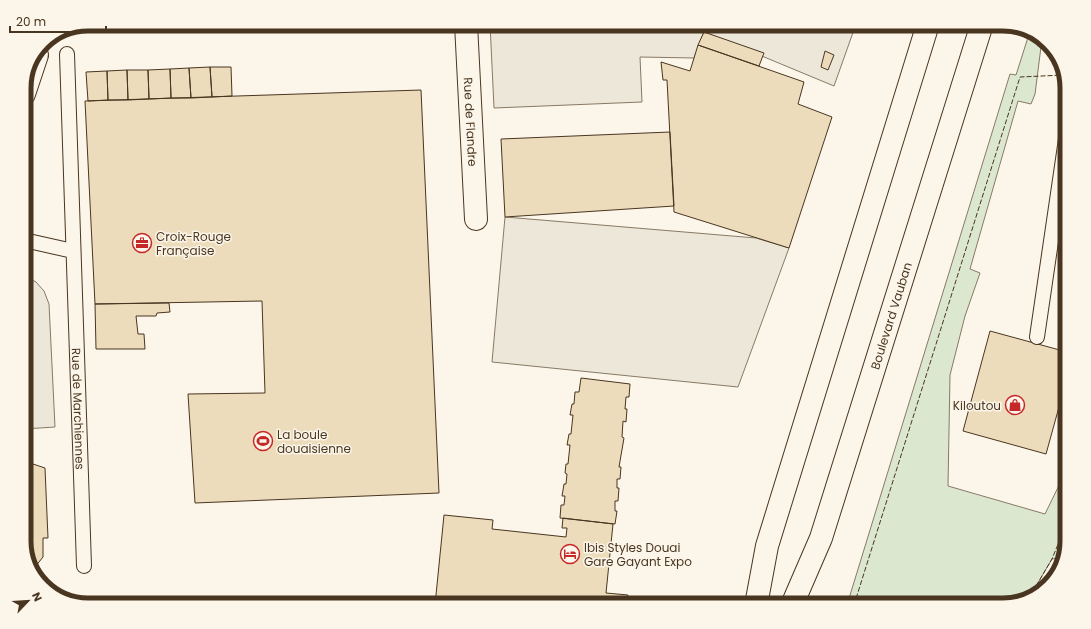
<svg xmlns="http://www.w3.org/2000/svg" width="1091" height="629" font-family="Poppins,sans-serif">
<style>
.green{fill:#dce7d0;stroke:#887966}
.parking{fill:#ede7d9;stroke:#887966}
.building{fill:#ecdcbc;stroke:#4a3520}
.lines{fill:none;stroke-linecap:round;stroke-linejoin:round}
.lane-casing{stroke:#4a3520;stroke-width:16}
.street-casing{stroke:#4a3520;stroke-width:24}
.secondary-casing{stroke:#4a3520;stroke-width:24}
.lane{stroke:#fbf6e9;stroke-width:14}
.street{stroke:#fbf6e9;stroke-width:22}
.secondary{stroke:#fbf6e9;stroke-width:22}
.fence{stroke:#4a3520;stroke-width:1;stroke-dasharray:5 2;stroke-linecap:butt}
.labels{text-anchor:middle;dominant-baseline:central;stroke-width:3;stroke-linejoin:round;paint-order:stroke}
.street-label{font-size:12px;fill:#4a3520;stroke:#fbf6e9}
.poi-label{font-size:12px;fill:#4a3520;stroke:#fbf6e9;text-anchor:start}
.rim{fill:none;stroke:#4a3520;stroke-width:5}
</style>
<rect width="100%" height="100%" fill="#fbf6e9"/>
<!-- green -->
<path class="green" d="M 1030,31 L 1035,32 L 1042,39 L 1035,94 L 1031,104 L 1018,101 L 970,269 L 980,273 L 965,316 L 950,375 L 948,486 L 1045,514 L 1067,469 L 1067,542 L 1063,557 L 1052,559 L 1029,598 L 1004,605 L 847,605 L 1010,74 L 1016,75 Z"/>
<!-- parking -->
<path class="parking" d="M 490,24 L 856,24 L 834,86 L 704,32 L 694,58 L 640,57 L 642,102 L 494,108 Z
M 505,217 L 756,238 L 789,248 L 738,387 L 492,362 Z
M 24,276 L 36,282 L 44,291 L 49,304 L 55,427 L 24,429 Z"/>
<!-- building -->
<path class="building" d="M 704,32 L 764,53 L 759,66 L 698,45 Z
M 698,45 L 804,82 L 798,104 L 832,117 L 789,248 L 674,212 L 667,80 L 663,80 L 661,62 L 690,71 Z
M 825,51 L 834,55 L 828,70 L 821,67 Z
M 210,67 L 212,97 L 191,98 L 189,68 Z
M 210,67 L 231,67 L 232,96 L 212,97 Z
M 189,68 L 191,98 L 171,98 L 170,69 Z
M 170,69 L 171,98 L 149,99 L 148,70 Z
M 127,70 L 128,100 L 108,100 L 107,71 Z
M 127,70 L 148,70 L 149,99 L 128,100 Z
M 107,71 L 108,100 L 88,101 L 86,72 Z
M 421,90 L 439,493 L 195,503 L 188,394 L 265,393 L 262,301 L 95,304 L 85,101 Z
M 670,132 L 674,206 L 505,217 L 501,139 Z
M 169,303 L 170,312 L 157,313 L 156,316 L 136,316 L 138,334 L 144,334 L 145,349 L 96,349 L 95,304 Z
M 990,331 L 1067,352 L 1067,378 L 1046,454 L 963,431 Z
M 581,378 L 630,384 L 629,397 L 626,397 L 625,409 L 627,409 L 626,422 L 623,421 L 622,437 L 624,438 L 619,467 L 621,467 L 620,479 L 617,479 L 617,488 L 619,488 L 618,501 L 615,501 L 615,511 L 617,511 L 615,524 L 560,518 L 561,505 L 564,505 L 565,496 L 562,496 L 564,484 L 566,484 L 567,474 L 565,473 L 566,464 L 568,464 L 570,445 L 567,445 L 569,434 L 571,434 L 573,415 L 570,415 L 572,404 L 574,404 L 575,392 L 579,392 Z
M 24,461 L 45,468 L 48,538 L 43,538 L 43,557 L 35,567 L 30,566 L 24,545 Z
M 444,515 L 493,520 L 492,529 L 566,537 L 567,528 L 562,528 L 563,518 L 613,524 L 606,593 L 628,595 L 627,605 L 435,605 Z"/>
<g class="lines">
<!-- lane casing -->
<g class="lane-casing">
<g id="lane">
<path id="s1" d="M 67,54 L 84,566"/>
<path d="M 24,240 L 73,251"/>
<path d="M 1037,337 L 1067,132"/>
</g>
</g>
<!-- street casing -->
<g class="street-casing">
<g id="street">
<path id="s2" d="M 466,24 L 476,219"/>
<path d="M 24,94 L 37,55"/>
</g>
</g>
<!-- secondary casing -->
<g class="secondary-casing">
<g id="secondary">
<path d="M 756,605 L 767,546 L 928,24"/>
<path id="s3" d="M 792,605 L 821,538 L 982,24"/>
</g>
</g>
<!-- lane -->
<use href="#lane" class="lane"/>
<!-- street -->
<use href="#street" class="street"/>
<!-- secondary -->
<use href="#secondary" class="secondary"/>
<!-- fence -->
<path class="fence" d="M 1029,598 L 1052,559 L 1067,522
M 854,605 L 1020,77 L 1064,75"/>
</g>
<!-- icons -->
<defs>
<g id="office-ring" transform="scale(1)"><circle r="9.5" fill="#fbf6e9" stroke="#c62828" stroke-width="1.5"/><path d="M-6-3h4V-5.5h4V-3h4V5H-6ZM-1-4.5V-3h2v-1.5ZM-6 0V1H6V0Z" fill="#c62828"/></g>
<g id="shop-ring" transform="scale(1)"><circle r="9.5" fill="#fbf6e9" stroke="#c62828" stroke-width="1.5"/><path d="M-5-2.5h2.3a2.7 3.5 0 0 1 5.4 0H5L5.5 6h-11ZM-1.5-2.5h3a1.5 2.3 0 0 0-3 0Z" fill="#c62828"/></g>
<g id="stadium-ring" transform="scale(1)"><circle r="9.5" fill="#fbf6e9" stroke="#c62828" stroke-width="1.5"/><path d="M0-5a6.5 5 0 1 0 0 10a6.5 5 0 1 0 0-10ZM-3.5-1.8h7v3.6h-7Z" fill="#c62828"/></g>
<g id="hotel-ring" transform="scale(1)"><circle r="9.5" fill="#fbf6e9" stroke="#c62828" stroke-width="1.5"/><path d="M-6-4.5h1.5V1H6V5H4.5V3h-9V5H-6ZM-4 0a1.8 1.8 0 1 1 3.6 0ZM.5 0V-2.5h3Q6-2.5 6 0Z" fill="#c62828"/></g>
</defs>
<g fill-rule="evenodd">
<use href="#office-ring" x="142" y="243"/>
<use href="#shop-ring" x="1015" y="405"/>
<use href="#stadium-ring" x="263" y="441"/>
<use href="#hotel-ring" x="570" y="554"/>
</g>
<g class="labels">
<!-- street labels -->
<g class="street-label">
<text stroke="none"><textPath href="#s2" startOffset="98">Rue de Flandre</textPath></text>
<text stroke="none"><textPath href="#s3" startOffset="306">Boulevard Vauban</textPath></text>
<text stroke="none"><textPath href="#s1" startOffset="355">Rue de Marchiennes</textPath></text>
</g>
<!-- poi labels -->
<g class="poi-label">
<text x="156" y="236">Croix-Rouge<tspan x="156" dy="14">Française</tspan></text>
<text x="1001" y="405" text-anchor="end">Kiloutou</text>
<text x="277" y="434">La boule<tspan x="277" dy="14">douaisienne</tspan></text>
<text x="584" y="547">Ibis Styles Douai<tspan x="584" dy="14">Gare Gayant Expo</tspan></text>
</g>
</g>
<!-- crop -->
<path d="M0 0H1091V629H0ZM88 31H1003A57 57 0 0 1 1060 88V541A57 57 0 0 1 1003 598H88A57 57 0 0 1 31 541V88A57 57 0 0 1 88 31Z" fill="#fbf6e9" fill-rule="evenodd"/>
<path class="rim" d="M88 31H1003A57 57 0 0 1 1060 88V541A57 57 0 0 1 1003 598H88A57 57 0 0 1 31 541V88A57 57 0 0 1 88 31Z"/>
<!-- north arrow -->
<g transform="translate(28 601) rotate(65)" stroke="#fbf6e9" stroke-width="3" paint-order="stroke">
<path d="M0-3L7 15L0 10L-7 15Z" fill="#4a3520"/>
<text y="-6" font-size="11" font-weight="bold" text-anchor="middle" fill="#4a3520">N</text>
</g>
<!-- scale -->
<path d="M10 26v6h96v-6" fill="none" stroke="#4a3520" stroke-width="2"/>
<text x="16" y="26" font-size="12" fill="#4a3520" stroke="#fbf6e9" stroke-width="3" paint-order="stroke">20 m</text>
</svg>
